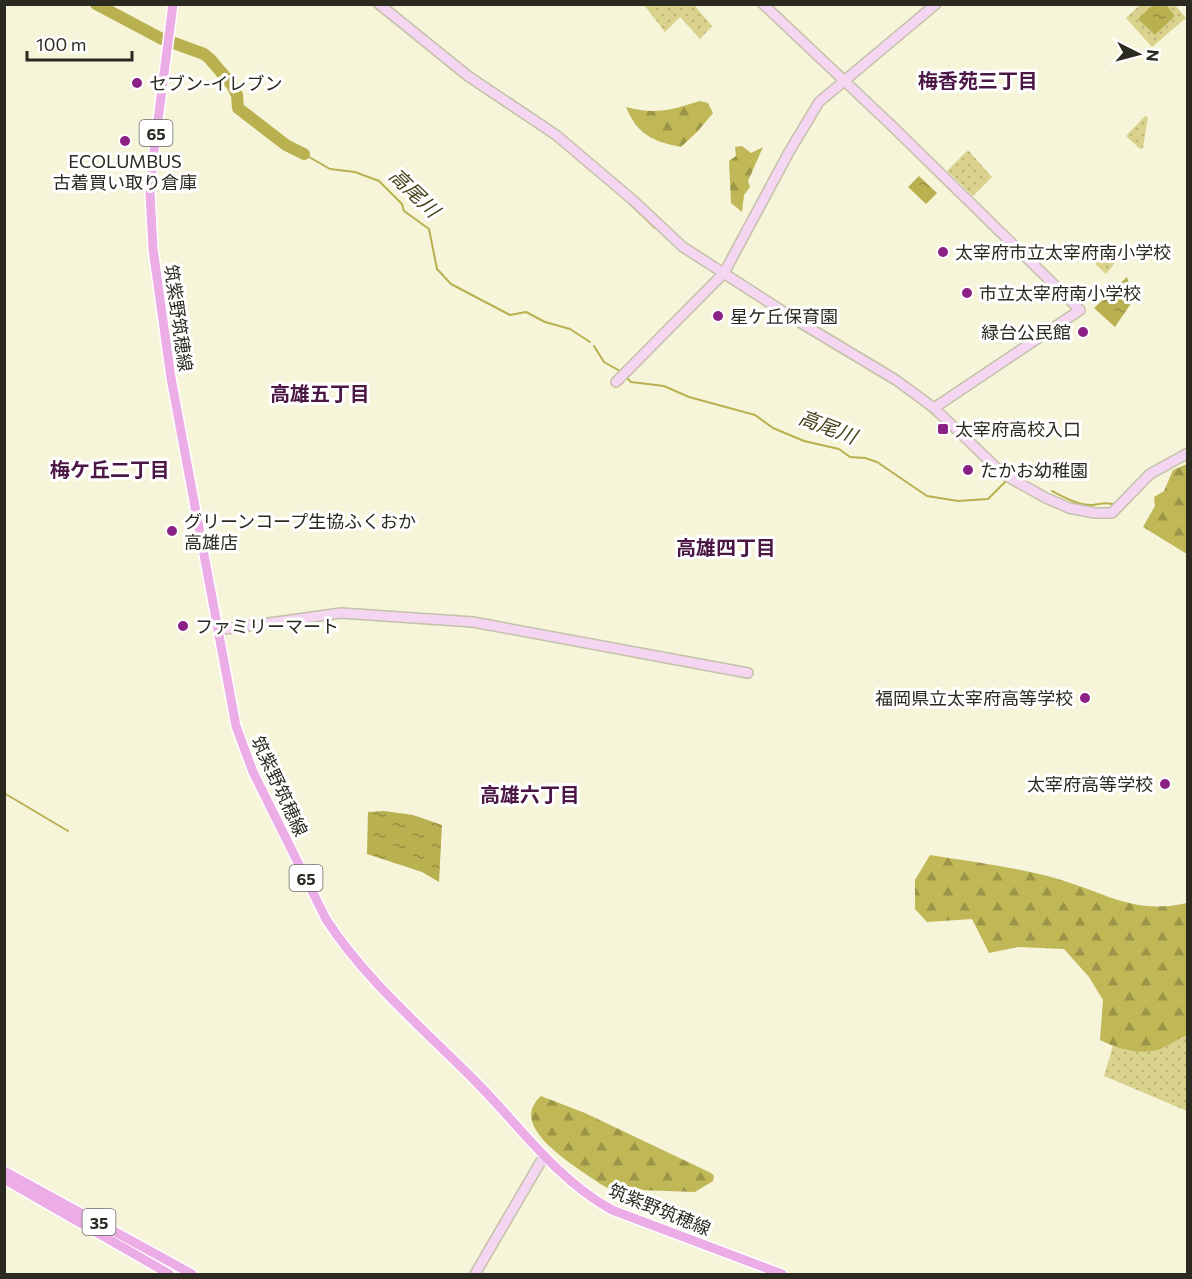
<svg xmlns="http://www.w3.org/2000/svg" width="1192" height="1279" font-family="Commissioner,'Noto Sans JP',sans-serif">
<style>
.green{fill:url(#green-dots)}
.forest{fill:url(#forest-firs)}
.water{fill:url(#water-ripples)}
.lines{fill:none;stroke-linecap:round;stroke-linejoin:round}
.stream{stroke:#b9b050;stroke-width:2}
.river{stroke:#b9b050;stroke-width:12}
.secondary-casing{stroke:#c3c1a7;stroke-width:12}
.primary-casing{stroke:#fff;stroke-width:12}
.secondary{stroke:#f5d6f2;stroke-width:9}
.primary{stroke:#ecace5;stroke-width:9}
.poi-dot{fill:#8c2185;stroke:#fff;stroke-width:2}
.labels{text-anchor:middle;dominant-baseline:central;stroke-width:6;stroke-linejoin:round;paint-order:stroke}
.shield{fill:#fff;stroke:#6b6a63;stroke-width:1.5}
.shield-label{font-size:16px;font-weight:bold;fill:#2b2a20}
.poi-label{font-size:18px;fill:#2b2a20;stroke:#fff;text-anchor:start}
.street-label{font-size:18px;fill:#2b2a20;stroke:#fff}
.neighbourhood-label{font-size:20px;font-weight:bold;fill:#4b1846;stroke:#fff}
.water-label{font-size:20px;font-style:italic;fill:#454119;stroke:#fff}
</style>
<defs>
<pattern id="green-dots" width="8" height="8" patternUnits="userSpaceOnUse" patternTransform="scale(1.5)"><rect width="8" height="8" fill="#dad38e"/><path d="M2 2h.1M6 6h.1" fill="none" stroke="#bbb57a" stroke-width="1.8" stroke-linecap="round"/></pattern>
<pattern id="forest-firs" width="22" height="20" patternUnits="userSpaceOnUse" patternTransform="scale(1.5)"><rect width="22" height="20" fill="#c0b757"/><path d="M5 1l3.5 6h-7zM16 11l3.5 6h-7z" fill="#9c9548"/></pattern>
<pattern id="water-ripples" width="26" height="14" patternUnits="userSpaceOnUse" patternTransform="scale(1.5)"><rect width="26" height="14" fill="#b9b050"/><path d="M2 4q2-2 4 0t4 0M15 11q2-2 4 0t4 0" fill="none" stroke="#978f42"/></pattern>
</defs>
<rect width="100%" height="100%" fill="#f6f4d9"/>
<!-- green -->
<path class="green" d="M 1141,4 L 1175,5 L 1186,18 L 1152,47 L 1126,18 Z
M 644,5 L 694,5 L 712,26 L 700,39 L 680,17 L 665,32 Z
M 1145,116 L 1148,117 L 1143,148 L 1140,149 L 1126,136 Z
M 968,150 L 992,177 L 973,196 L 947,171 Z
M 1116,242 L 1122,248 L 1122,254 L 1106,274 L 1095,264 Z
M 1187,963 L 1187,1111 L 1104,1076 L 1133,977 Z"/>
<!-- forest -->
<path class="forest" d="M 700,101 L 708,103 L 713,113 L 698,131 L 681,147 C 652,141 638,135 626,107 C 655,115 671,110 700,101 Z
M 742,146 L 751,153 L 763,147 L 748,181 L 750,187 L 744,195 L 742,212 L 731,203 L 729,161 L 736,156 L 735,147 Z
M 1187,464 L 1187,554 L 1143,527 L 1155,506 L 1154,497 L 1164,491 L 1173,470 Z
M 930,855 C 973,862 1016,867 1058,879 C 1106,893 1134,915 1187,903 L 1187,1035 C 1177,1039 1167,1047 1157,1050 C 1138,1055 1116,1048 1100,1040 L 1103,1000 L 1089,977 L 1064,949 L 1018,947 L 989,953 L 972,919 L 927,922 L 915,909 L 915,880 Z
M 541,1096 L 585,1113 L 711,1173 L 714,1176 L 713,1181 L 695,1192 L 610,1189 L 602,1185 C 582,1171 538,1145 532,1121 C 529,1111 534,1103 541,1096 Z"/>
<!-- water -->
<path class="water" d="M 1153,5 L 1166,5 L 1175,16 L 1155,35 L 1138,19 Z
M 919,176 L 937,193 L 926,204 L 908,187 Z
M 1127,277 L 1134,299 L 1115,327 L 1094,308 Z
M 384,811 L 413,815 L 442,825 L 439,882 L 422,872 L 367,854 L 368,812 Z"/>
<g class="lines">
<!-- stream -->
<path class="stream" d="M 372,4 L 435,55
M 442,61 L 448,66
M 309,157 L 330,169 L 355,172 L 379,181 L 402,204 L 404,211 L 429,229 L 437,269 L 451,284 L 510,315 L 526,312 L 545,322 L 570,329 L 590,342
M 627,201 L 655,228
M 594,346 L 604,362 L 620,371
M 627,378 L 631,382 L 664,386 L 689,397 L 755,415 L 773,428 L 804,441 L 839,449 L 850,457 L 865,458 L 877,462 L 927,496 L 958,501 L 988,499 L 1006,481
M 924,406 L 938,418
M 1052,491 C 1064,497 1079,506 1093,505 C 1101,504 1104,502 1112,504
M 4,793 L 68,831"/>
<!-- river -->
<path class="river" d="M 96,4 L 162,39
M 174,43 L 204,54 L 210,59 L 232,85 L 237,95 L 238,108 L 286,145 L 304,154"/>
<!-- secondary casing -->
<g class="secondary-casing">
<path id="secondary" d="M 379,4 L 468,76 L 556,135 L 634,201 L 683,247 L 801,323 L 896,380 L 934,408 L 1000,471 L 1012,479 L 1046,498 L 1069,508 L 1095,513 L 1112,513 L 1150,474 L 1188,453
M 763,4 L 890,124 L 1080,310 L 934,408
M 616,382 L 724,273 L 789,152 L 819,102 L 936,4
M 218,630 L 341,613 L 473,622 L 748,673
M 475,1274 L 544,1156"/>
</g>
<!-- primary casing -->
<g class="primary-casing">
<path id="primary" d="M 173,4 L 153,159 L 150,193 L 153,249 L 171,378 L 236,726 L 253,772 L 326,919 C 365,980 426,1031 477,1083 C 521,1127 556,1179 612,1210 L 782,1274
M 4,1171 L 192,1274
M 4,1179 L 169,1274"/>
</g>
<!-- secondary -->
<use href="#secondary" class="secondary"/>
<!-- primary -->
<use href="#primary" class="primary"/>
</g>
<!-- markers -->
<g class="poi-dot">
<circle cx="137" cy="83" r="6"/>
<circle cx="125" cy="141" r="6"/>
<circle cx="943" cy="252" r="6"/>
<circle cx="967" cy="293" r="6"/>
<circle cx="718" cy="316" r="6"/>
<circle cx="1083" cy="332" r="6"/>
<rect x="937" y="423" width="12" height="12" rx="3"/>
<circle cx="968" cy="470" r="6"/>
<circle cx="172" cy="531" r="6"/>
<circle cx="183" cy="626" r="6"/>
<circle cx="1085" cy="698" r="6"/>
<circle cx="1165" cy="784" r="6"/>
</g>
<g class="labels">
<!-- shield labels -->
<g class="shield">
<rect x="139.5" y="120" width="33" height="26" rx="4.5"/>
<rect x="289.5" y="865" width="33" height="26" rx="4.5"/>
<rect x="82.5" y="1209" width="33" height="26" rx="4.5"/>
</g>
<g class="shield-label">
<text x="156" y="133">65</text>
<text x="306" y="878">65</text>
<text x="99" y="1222">35</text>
</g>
<!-- poi labels -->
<g class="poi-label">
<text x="149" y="83">セブン-イレブン</text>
<text x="125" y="161" text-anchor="middle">ECOLUMBUS<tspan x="125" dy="21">古着買い取り倉庫</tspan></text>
<text x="955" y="252">太宰府市立太宰府南小学校</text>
<text x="979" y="293">市立太宰府南小学校</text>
<text x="730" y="316">星ケ丘保育園</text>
<text x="1071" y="332" text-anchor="end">緑台公民館</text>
<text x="955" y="429">太宰府高校入口</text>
<text x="980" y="470">たかお幼稚園</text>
<text x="184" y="521">グリーンコープ生協ふくおか<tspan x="184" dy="21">高雄店</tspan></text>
<text x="195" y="626">ファミリーマート</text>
<text x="1073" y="698" text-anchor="end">福岡県立太宰府高等学校</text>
<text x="1153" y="784" text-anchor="end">太宰府高等学校</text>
</g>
<!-- street labels -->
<g class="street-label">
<text transform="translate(179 318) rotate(82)">筑紫野筑穂線</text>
<text transform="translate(280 786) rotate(65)">筑紫野筑穂線</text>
<text transform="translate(660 1209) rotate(22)">筑紫野筑穂線</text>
</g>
<!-- neighbourhood labels -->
<g class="neighbourhood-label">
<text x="978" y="80">梅香苑三丁目</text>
<text x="320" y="393">高雄五丁目</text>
<text x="110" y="469">梅ケ丘二丁目</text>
<text x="726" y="547">高雄四丁目</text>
<text x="530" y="794">高雄六丁目</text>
</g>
<!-- water labels -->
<g class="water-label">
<text transform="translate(415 192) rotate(44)">高尾川</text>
<text transform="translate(828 426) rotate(21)">高尾川</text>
</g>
</g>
<!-- border -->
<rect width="1192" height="1279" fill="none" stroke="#2b2a20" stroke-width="12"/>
<!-- north arrow -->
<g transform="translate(1138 54) rotate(96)" stroke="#ffffff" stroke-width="4.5" paint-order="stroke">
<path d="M0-4.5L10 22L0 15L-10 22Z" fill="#2b2a20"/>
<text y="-9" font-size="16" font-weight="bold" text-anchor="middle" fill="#2b2a20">N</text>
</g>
<!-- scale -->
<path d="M27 51v9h105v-9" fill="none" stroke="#2b2a20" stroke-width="3"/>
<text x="36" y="51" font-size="18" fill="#2b2a20" stroke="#ffffff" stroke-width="4.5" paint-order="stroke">100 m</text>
</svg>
